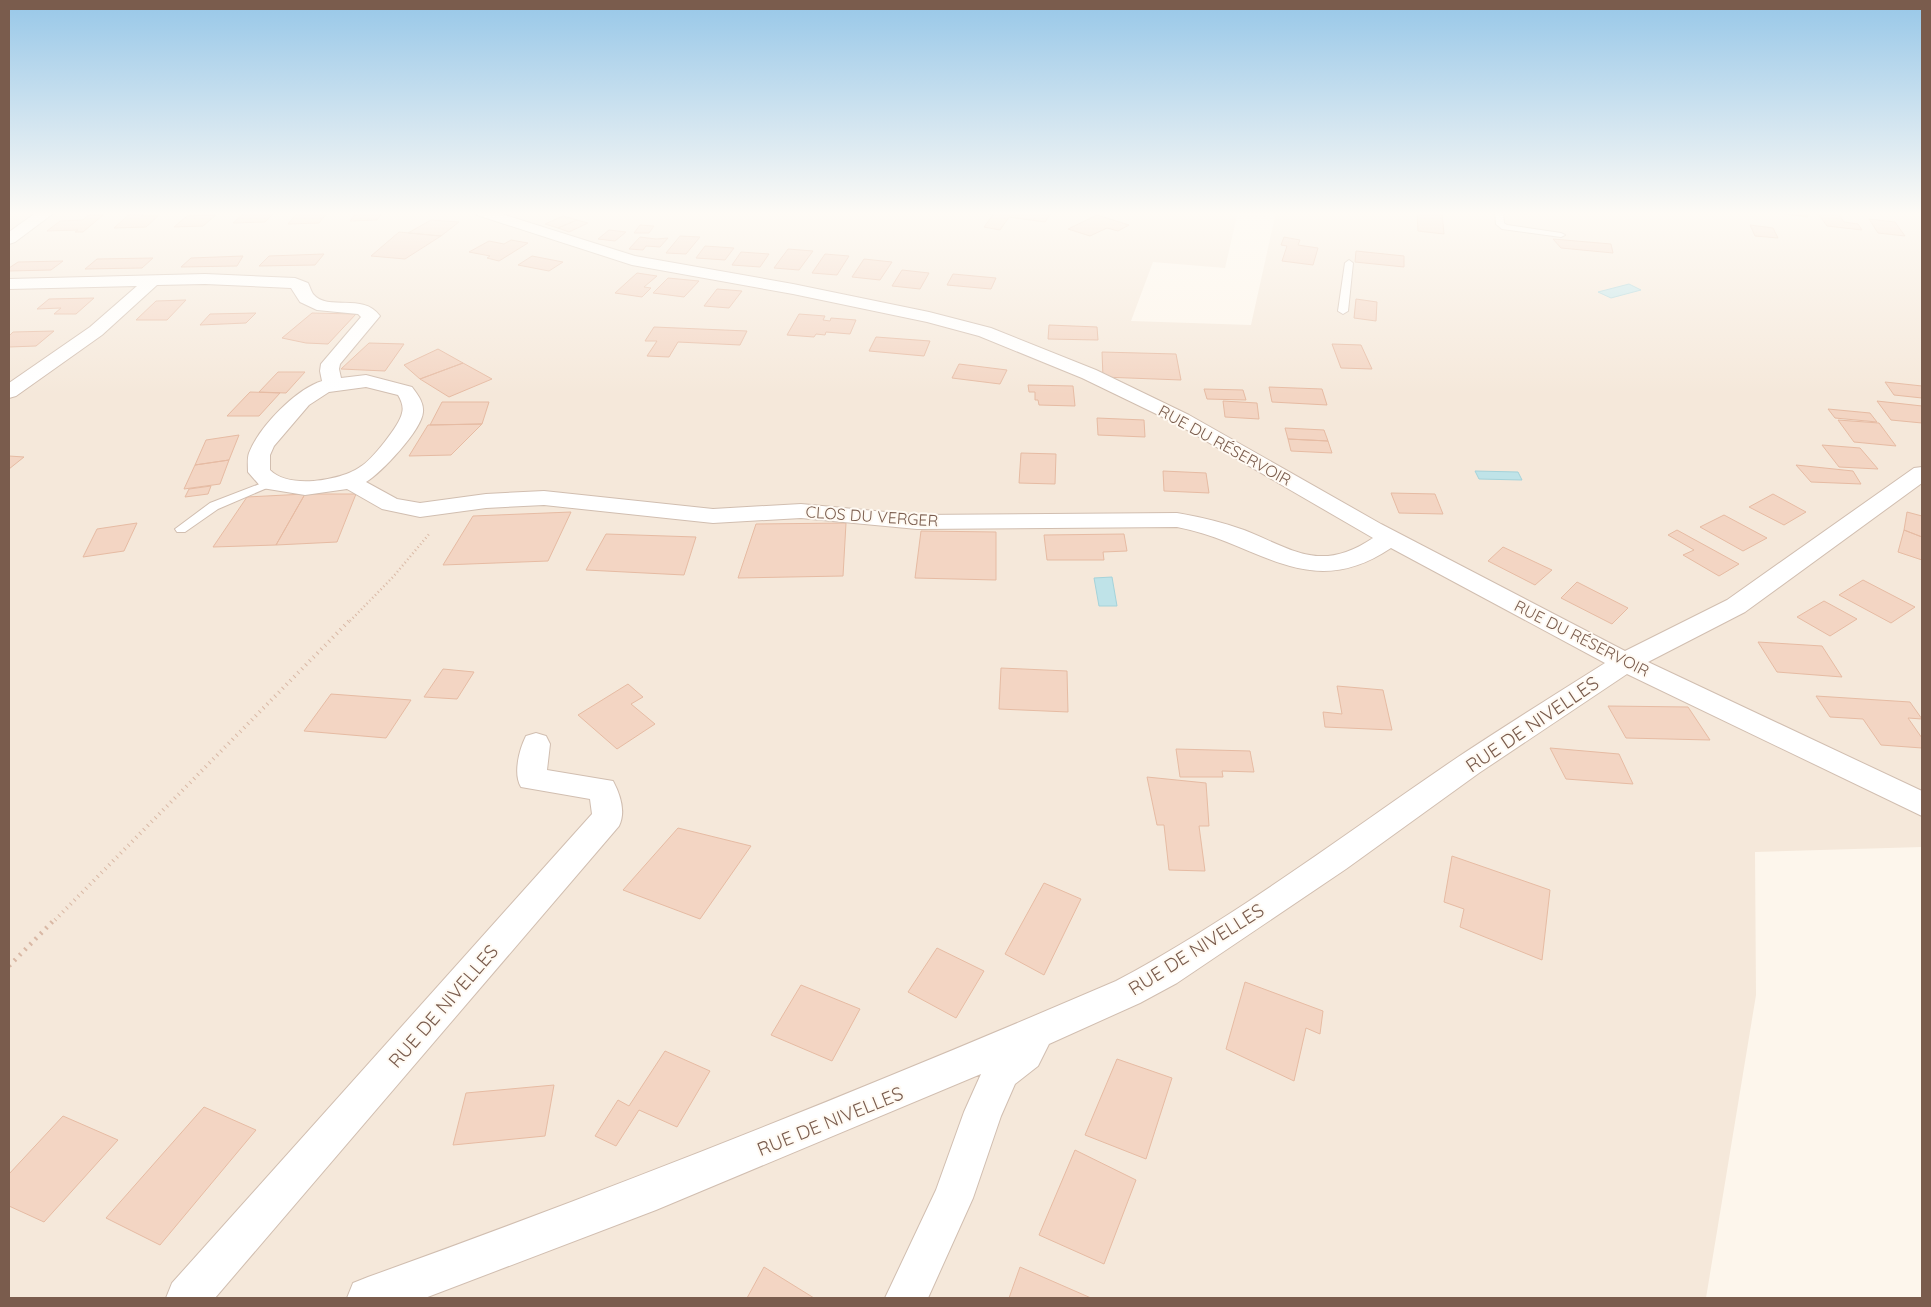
<svg xmlns="http://www.w3.org/2000/svg" width="1931" height="1307" font-family="Quicksand,sans-serif">
<style>
.residential{fill:#f5e8da}
.water{fill:#bfe3e8;stroke:#a5d3da}
.building{fill:#f3d5c3;stroke:#e6bba3}
.lines{fill:none;stroke-linecap:round;stroke-linejoin:round}
.lane-casing{stroke:#d1beb0;stroke-width:2}
.street-casing{stroke:#d1beb0;stroke-width:2}
.path-far2{stroke:#d9b8a5;stroke-width:2.5;stroke-dasharray:1 3;stroke-linecap:butt}
.path-far1{stroke:#d9b8a5;stroke-width:4;stroke-dasharray:1 4.5;stroke-linecap:butt}
.path{stroke:#d9b8a5;stroke-width:4.5;stroke-dasharray:2 5.5;stroke-linecap:butt}
.lane{fill:#fff;fill-rule:evenodd}
.street{fill:#fff;fill-rule:evenodd}
.labels{text-anchor:middle;dominant-baseline:central;stroke-width:4;stroke-linejoin:round;paint-order:stroke}
.street-label{font-size:16px;fill:#7a5c4d;stroke:#fffaf3}
.near-street-label{font-size:19px;fill:#7a5c4d;stroke:#fffaf3}
</style>
<rect width="100%" height="100%" fill="#fdf6ec"/>
<!-- residential -->
<path class="residential" d="M 9,212 L 1238,212 L 1225,268 L 1153,262 L 1131,321 L 1251,325 L 1276,212 L 1922,212 L 1922,847 L 1755,852 L 1756,995 L 1706,1298 L 9,1298 Z"/>
<!-- water -->
<path class="water" d="M 1629,284 L 1641,290 L 1611,298 L 1598,292 Z
M 1475,471 L 1518,472 L 1522,480 L 1479,479 Z
M 1112,577 L 1117,606 L 1099,606 L 1094,578 Z"/>
<!-- building -->
<path class="building" d="M 245,212 L 275,212 L 265,222 L 233,223 Z
M 298,212 L 328,212 L 319,223 L 288,224 Z
M 357,212 L 383,212 L 377,220 L 350,221 Z
M 989,212 L 1043,212 L 1051,213 L 1045,222 L 1009,217 L 1000,230 L 984,227 L 993,215 L 987,214 Z
M 1417,212 L 1442,213 L 1444,234 L 1418,231 Z
M 1783,212 L 1805,212 L 1808,217 L 1785,214 Z
M 1817,212 L 1837,212 L 1844,222 L 1858,224 L 1862,230 L 1827,226 Z
M 130,214 L 144,214 L 141,216 L 158,216 L 146,227 L 114,228 Z
M 89,215 L 103,215 L 83,232 L 75,232 L 78,230 L 47,231 L 60,221 L 83,220 Z
M 216,215 L 203,226 L 174,227 L 187,216 Z
M 1097,215 L 1129,225 L 1118,231 L 1107,228 L 1090,236 L 1068,229 Z
M 563,216 L 577,220 L 558,228 L 545,224 Z
M 1869,219 L 1895,222 L 1905,236 L 1878,233 Z
M 431,220 L 459,222 L 441,236 L 408,233 Z
M 577,220 L 588,223 L 569,232 L 558,228 Z
M 640,225 L 654,226 L 649,233 L 634,233 Z
M 1750,225 L 1773,228 L 1778,238 L 1755,236 Z
M 609,230 L 626,232 L 615,241 L 598,239 Z
M 399,232 L 441,236 L 405,259 L 371,256 Z
M 680,236 L 700,237 L 686,254 L 666,253 Z
M 640,237 L 656,239 L 668,238 L 660,247 L 646,246 L 643,250 L 629,249 Z
M 1284,237 L 1300,240 L 1298,245 L 1318,248 L 1313,265 L 1282,261 L 1287,246 L 1281,245 Z
M 1553,239 L 1611,244 L 1613,253 L 1561,248 Z
M 511,240 L 528,243 L 499,261 L 487,258 L 490,256 L 469,252 L 489,241 L 504,244 Z
M 705,246 L 734,248 L 725,260 L 696,258 Z
M 788,249 L 813,251 L 799,270 L 774,268 Z
M 1356,251 L 1404,256 L 1404,267 L 1355,262 Z
M 741,252 L 769,254 L 760,267 L 732,265 Z
M 324,254 L 315,265 L 259,266 L 269,256 Z
M 825,254 L 849,256 L 837,275 L 812,273 Z
M 243,256 L 237,266 L 181,267 L 191,258 Z
M 532,256 L 563,262 L 549,271 L 518,265 Z
M 153,258 L 142,268 L 85,269 L 97,259 Z
M 864,259 L 892,262 L 880,280 L 852,277 Z
M 63,261 L 51,270 L 9,271 L 9,268 L 18,262 Z
M 902,270 L 929,273 L 920,289 L 892,286 Z
M 637,273 L 657,276 L 644,287 L 651,288 L 642,297 L 615,293 Z
M 953,274 L 996,278 L 991,289 L 947,285 Z
M 668,278 L 699,281 L 684,297 L 653,293 Z
M 717,289 L 742,291 L 729,308 L 704,306 Z
M 94,298 L 76,314 L 54,314 L 61,308 L 37,309 L 49,299 Z
M 1356,299 L 1377,302 L 1376,321 L 1354,318 Z
M 186,300 L 167,320 L 136,320 L 156,301 Z
M 256,313 L 246,323 L 200,325 L 210,314 Z
M 312,313 L 356,314 L 328,344 L 306,343 L 282,338 Z
M 799,314 L 825,316 L 823,320 L 830,321 L 831,318 L 856,320 L 850,334 L 826,332 L 825,335 L 816,334 L 814,337 L 787,335 Z
M 1049,325 L 1097,327 L 1098,340 L 1048,339 Z
M 654,327 L 747,331 L 740,345 L 678,342 L 669,357 L 647,356 L 657,341 L 645,341 Z
M 54,331 L 36,346 L 9,347 L 9,336 L 13,332 Z
M 876,337 L 930,341 L 924,356 L 869,351 Z
M 369,343 L 404,344 L 385,371 L 341,369 Z
M 1332,344 L 1361,345 L 1372,369 L 1341,368 Z
M 438,349 L 463,363 L 420,379 L 404,365 Z
M 1102,352 L 1176,354 L 1181,380 L 1103,377 Z
M 463,363 L 492,379 L 449,397 L 420,379 Z
M 959,364 L 1007,370 L 1000,384 L 952,378 Z
M 278,372 L 305,372 L 286,393 L 259,392 Z
M 1885,382 L 1922,386 L 1922,398 L 1894,395 Z
M 1028,385 L 1073,386 L 1075,406 L 1039,405 L 1038,400 L 1035,400 L 1035,392 L 1029,392 Z
M 1269,387 L 1322,389 L 1327,405 L 1272,402 Z
M 1204,389 L 1243,390 L 1246,400 L 1207,399 Z
M 250,392 L 280,393 L 259,416 L 227,416 Z
M 1223,401 L 1257,403 L 1259,419 L 1225,417 Z
M 1877,401 L 1922,406 L 1922,423 L 1891,420 Z
M 442,402 L 489,402 L 482,424 L 430,425 Z
M 1828,409 L 1870,413 L 1877,422 L 1835,418 Z
M 1097,418 L 1144,420 L 1145,437 L 1098,435 Z
M 1838,420 L 1879,423 L 1896,446 L 1854,442 Z
M 482,424 L 451,455 L 409,456 L 428,425 Z
M 1285,428 L 1324,430 L 1328,441 L 1288,439 Z
M 239,435 L 229,460 L 195,465 L 206,440 Z
M 1288,439 L 1328,441 L 1332,453 L 1291,451 Z
M 1822,445 L 1860,448 L 1878,469 L 1839,467 Z
M 1021,453 L 1056,454 L 1055,484 L 1019,483 Z
M 9,456 L 24,457 L 9,469 Z
M 229,460 L 220,484 L 184,489 L 195,465 Z
M 1796,465 L 1853,471 L 1861,484 L 1811,482 Z
M 1163,471 L 1206,473 L 1209,493 L 1164,491 Z
M 211,486 L 208,494 L 185,497 L 189,489 Z
M 1391,493 L 1435,494 L 1443,514 L 1399,513 Z
M 305,494 L 356,494 L 337,542 L 276,545 Z
M 305,494 L 276,545 L 213,547 L 247,497 Z
M 1773,494 L 1806,512 L 1784,525 L 1749,507 Z
M 571,512 L 548,561 L 443,565 L 473,516 Z
M 1907,512 L 1922,516 L 1922,537 L 1904,530 Z
M 1724,515 L 1767,538 L 1743,551 L 1700,527 Z
M 137,523 L 124,551 L 83,557 L 97,529 Z
M 846,523 L 843,576 L 738,578 L 756,524 Z
M 1677,530 L 1739,564 L 1719,576 L 1683,555 L 1694,550 L 1668,535 Z
M 1904,530 L 1922,537 L 1922,560 L 1898,552 Z
M 921,531 L 996,532 L 996,580 L 915,578 Z
M 606,534 L 696,537 L 684,575 L 586,570 Z
M 1124,534 L 1127,551 L 1103,552 L 1104,560 L 1047,560 L 1044,535 Z
M 1503,547 L 1552,570 L 1535,585 L 1488,561 Z
M 1863,580 L 1915,607 L 1891,623 L 1839,595 Z
M 1577,582 L 1628,608 L 1612,624 L 1561,598 Z
M 1824,601 L 1857,619 L 1830,636 L 1797,617 Z
M 1758,642 L 1822,646 L 1842,677 L 1777,672 Z
M 1001,668 L 1067,671 L 1068,712 L 999,709 Z
M 443,669 L 474,672 L 457,699 L 424,697 Z
M 628,684 L 643,697 L 631,704 L 655,724 L 617,749 L 578,715 Z
M 1337,686 L 1383,690 L 1392,730 L 1325,727 L 1323,712 L 1342,714 Z
M 331,694 L 411,700 L 386,738 L 304,731 Z
M 1816,696 L 1910,702 L 1922,719 L 1908,718 L 1922,738 L 1922,748 L 1881,745 L 1863,719 L 1830,717 Z
M 1608,706 L 1688,707 L 1710,740 L 1626,738 Z
M 1550,748 L 1619,754 L 1633,784 L 1566,779 Z
M 1176,749 L 1250,751 L 1254,772 L 1222,771 L 1223,777 L 1180,777 Z
M 1147,777 L 1206,783 L 1209,826 L 1199,826 L 1205,871 L 1169,870 L 1164,825 L 1157,825 Z
M 678,828 L 751,846 L 700,919 L 623,890 Z
M 1452,856 L 1550,890 L 1542,960 L 1460,927 L 1464,909 L 1444,902 Z
M 1044,883 L 1081,899 L 1044,975 L 1005,954 Z
M 937,948 L 984,971 L 956,1018 L 908,992 Z
M 1245,982 L 1323,1011 L 1320,1034 L 1306,1028 L 1294,1081 L 1226,1049 Z
M 801,985 L 860,1009 L 832,1061 L 771,1035 Z
M 665,1051 L 710,1071 L 677,1127 L 639,1110 L 616,1146 L 595,1136 L 618,1100 L 629,1106 Z
M 1117,1059 L 1172,1078 L 1146,1159 L 1085,1135 Z
M 554,1085 L 545,1136 L 453,1145 L 466,1093 Z
M 204,1107 L 256,1130 L 160,1245 L 106,1218 Z
M 63,1116 L 118,1140 L 44,1222 L 9,1206 L 9,1174 Z
M 1075,1150 L 1136,1180 L 1104,1264 L 1039,1235 Z
M 764,1267 L 814,1298 L 747,1298 Z
M 1020,1267 L 1091,1298 L 1009,1298 Z"/>
<g class="lines">
<!-- lane casing -->
<g class="lane-casing">
<path id="lane" d="M 1495,212 L 1503,212 L 1504,223 L 1507,225 L 1561,233 L 1565,235 L 1561,237 L 1502,229 L 1496,224 Z
M 1349,260 L 1353,263 L 1348,311 L 1343,314 L 1338,311 L 1345,263 Z
M 270,480 L 274,481 L 274,485 L 218,509 L 185,532 L 177,532 L 175,529 L 210,503 Z"/>
</g>
<!-- street casing -->
<g class="street-casing">
<path id="street" d="M 37,212 L 55,212 L 15,242 L 9,244 L 9,232 Z
M 474,212 L 495,212 L 635,256 L 793,284 L 929,312 L 991,328 L 1096,370 L 1189,415 L 1381,524 L 1625,651 L 1727,600 L 1914,468 L 1922,467 L 1922,483 L 1745,612 L 1648,662 L 1922,791 L 1922,816 L 1627,674 L 1479,773 L 1346,869 L 1177,983 L 1140,1003 L 1049,1044 L 1038,1066 L 1015,1084 L 1001,1116 L 973,1198 L 928,1298 L 885,1298 L 936,1190 L 964,1112 L 981,1074 L 656,1210 L 425,1298 L 347,1298 L 353,1283 L 368,1277 C 621,1186 869,1087 1116,981 C 1236,917 1346,833 1458,757 C 1506,725 1556,694 1605,663 L 1391,548 C 1308,604 1258,542 1177,527 L 917,529 L 801,518 L 713,523 L 544,505 L 486,508 L 420,517 L 382,509 L 347,489 L 305,495 L 262,488 L 248,472 C 248,466 247,459 249,453 C 259,427 296,389 322,381 L 320,371 L 321,364 L 361,317 L 358,314 L 317,310 L 300,302 L 291,288 L 205,284 L 157,285 L 102,335 L 16,396 L 9,398 L 9,383 L 90,327 L 137,286 L 9,289 L 9,279 L 205,274 L 295,278 L 308,283 C 310,287 311,291 313,294 C 328,312 363,292 380,316 L 340,364 L 339,369 L 341,378 L 366,375 L 412,387 C 417,394 424,402 423,412 C 422,430 381,473 366,482 L 397,499 L 420,503 L 486,494 L 544,491 L 713,509 L 801,504 L 917,515 L 1177,513 C 1200,517 1222,522 1244,530 C 1294,550 1321,573 1373,538 L 1175,423 L 1082,378 L 979,336 L 927,322 L 793,294 L 632,265 L 477,215 ZM 366,387 L 398,395 C 401,400 404,407 402,413 C 400,425 371,461 360,467 C 340,481 288,489 270,470 L 270,455 L 274,446 L 309,405 L 329,392 Z
M 536,733 L 546,736 L 550,744 L 547,770 L 613,781 C 620,794 626,812 619,826 L 215,1298 L 166,1298 L 172,1283 L 592,814 L 590,799 L 521,787 C 513,774 519,750 526,736 Z"/>
</g>
<!-- path-far2 -->
<path class="path-far2" d="M 350,621 L 393,577 L 430,533"/>
<!-- path-far1 -->
<path class="path-far1" d="M 55,920 L 351,619"/>
<!-- path -->
<path class="path" d="M 9,966 L 56,918"/>
<!-- lane -->
<use href="#lane" class="lane"/>
<!-- street -->
<use href="#street" class="street"/>
</g>
<!-- sky -->
<linearGradient id="sky" x2="0" y2="1"><stop stop-color="#97c7e8"/><stop offset="0.54" stop-color="#fefbf6"/><stop offset="1" stop-color="#fefbf6" stop-opacity="0"/></linearGradient>
<rect width="1931" height="395" fill="url(#sky)"/>
<g class="labels">
<!-- street labels -->
<g class="street-label">
<text transform="translate(1225 445) rotate(29)">RUE DU RÉSERVOIR</text>
<text transform="translate(872 516) rotate(4)">CLOS DU VERGER</text>
<text transform="translate(1582 638) rotate(27)">RUE DU RÉSERVOIR</text>
</g>
<!-- near-street labels -->
<g class="near-street-label">
<text transform="translate(1532 724) rotate(-34)">RUE DE NIVELLES</text>
<text transform="translate(1196 949) rotate(-32)">RUE DE NIVELLES</text>
<text transform="translate(443 1006) rotate(-49)">RUE DE NIVELLES</text>
<text transform="translate(830 1121) rotate(-22)">RUE DE NIVELLES</text>
</g>
</g>
<!-- border -->
<rect width="1931" height="1307" fill="none" stroke="#7a5c4d" stroke-width="20"/>
</svg>
